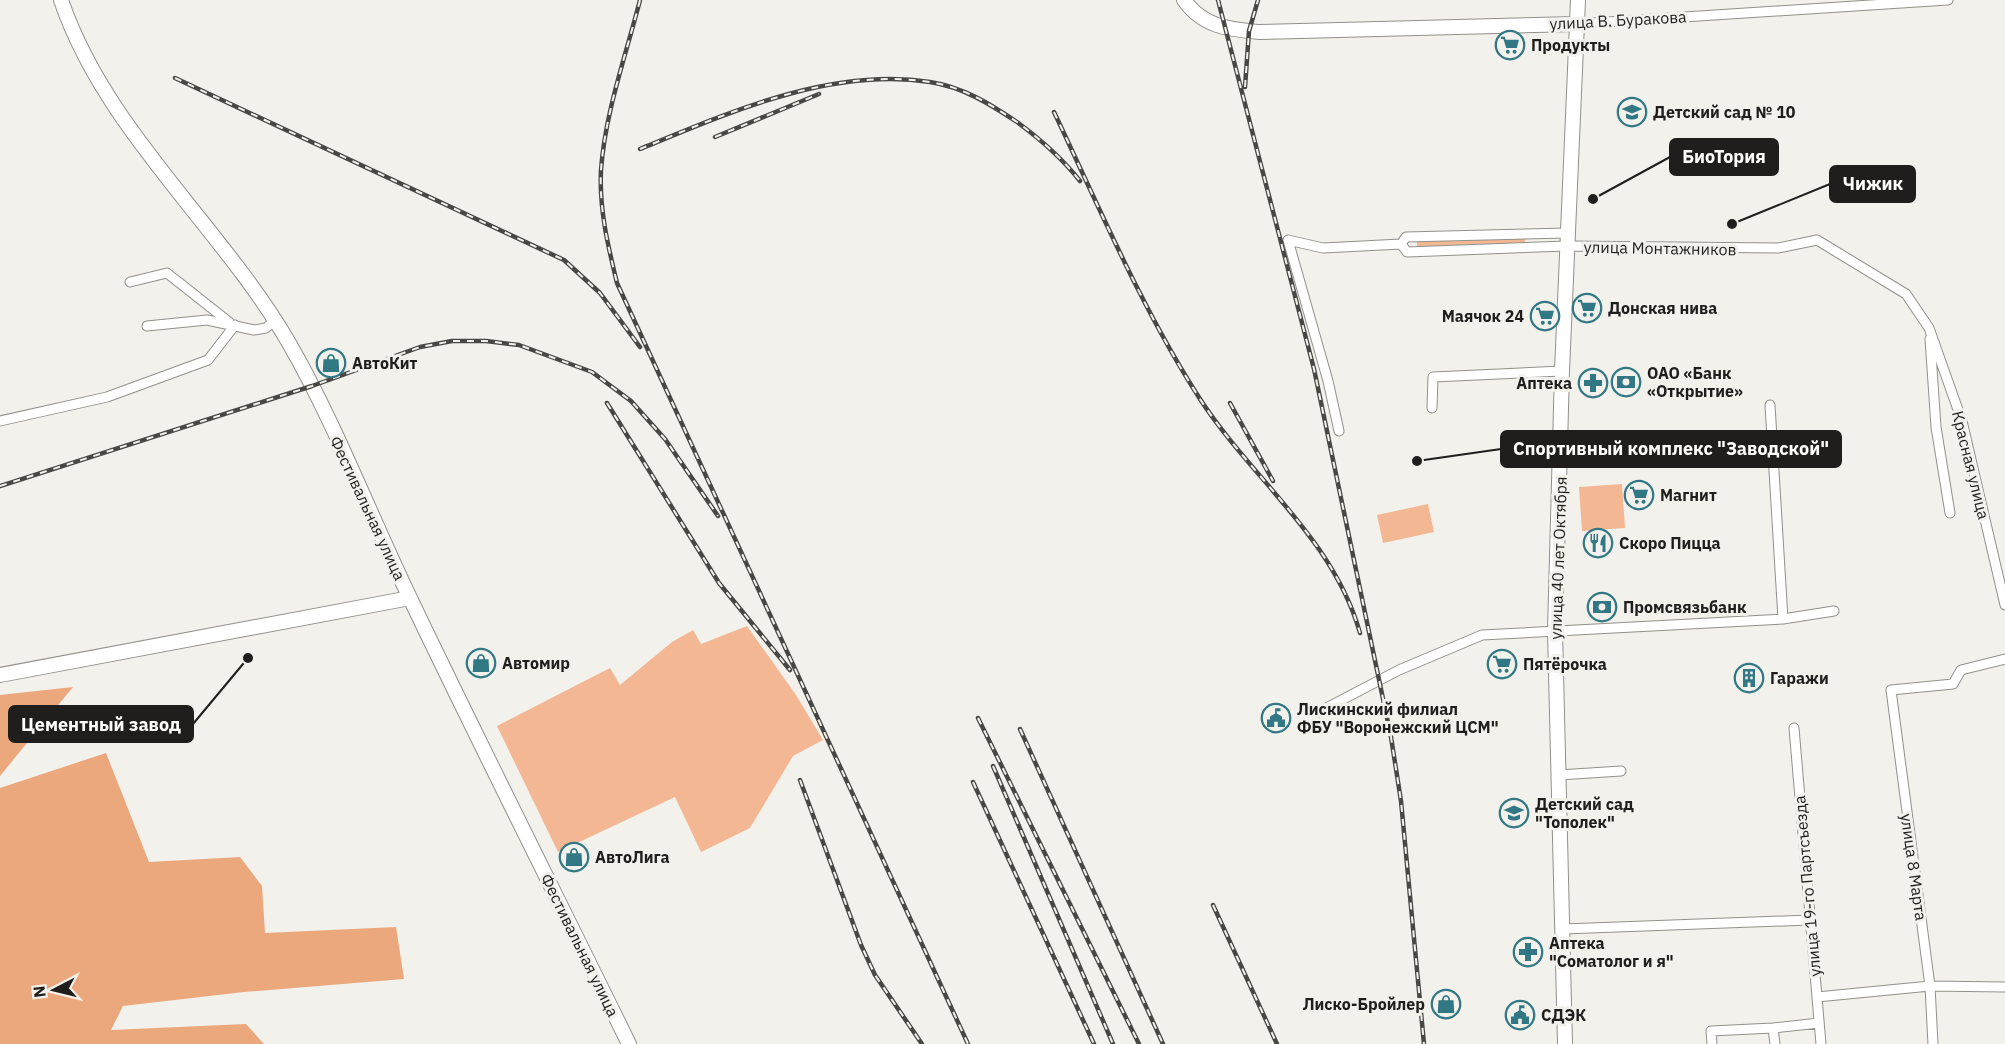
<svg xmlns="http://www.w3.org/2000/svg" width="2005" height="1044" font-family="'IBM Plex Sans',sans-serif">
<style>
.green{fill:#f3b893}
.forest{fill:#eca87d}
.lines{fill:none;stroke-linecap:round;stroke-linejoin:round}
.street-casing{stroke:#91908b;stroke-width:11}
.secondary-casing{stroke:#91908b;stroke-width:16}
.street{stroke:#fff;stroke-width:9}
.secondary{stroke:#fff;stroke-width:14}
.rail-casing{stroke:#484744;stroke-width:4.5}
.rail{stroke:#f2f1ec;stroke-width:2;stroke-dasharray:7;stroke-linecap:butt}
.labels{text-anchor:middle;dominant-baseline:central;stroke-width:6;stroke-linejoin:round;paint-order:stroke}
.street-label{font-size:16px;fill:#1f1e1c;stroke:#f2f1ec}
.poi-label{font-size:16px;font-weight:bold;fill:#1f1e1c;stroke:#f2f1ec;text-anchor:start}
.leader{fill:none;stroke:#1f1e1c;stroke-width:2}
.callout-dot{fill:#1f1e1c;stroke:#f2f1ec;stroke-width:2}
.callout{fill:#1f1e1c;stroke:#1f1e1c;stroke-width:2}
.callout-label{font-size:18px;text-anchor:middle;font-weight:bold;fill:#fff}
</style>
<rect width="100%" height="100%" fill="#f2f1ec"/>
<!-- green -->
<path class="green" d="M 1525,237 L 1525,245 L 1417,248 L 1417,240 Z
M 1622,484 L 1625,528 L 1582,531 L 1579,487 Z
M 1428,504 L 1434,532 L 1383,543 L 1377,515 Z
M 747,626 L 796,695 L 823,740 L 793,756 L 750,828 L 701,852 L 675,797 L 558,852 L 497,726 L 610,668 L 620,685 L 672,642 L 693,630 L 701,644 Z"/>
<!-- forest -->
<path class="forest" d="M 73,687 L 0,776 L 0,695 Z
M 106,753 L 149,862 L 240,857 L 262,886 L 265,933 L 396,927 L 404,979 L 244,992 L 123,1006 L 111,1030 L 246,1024 L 264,1044 L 0,1044 L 0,788 Z"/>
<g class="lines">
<!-- street casing -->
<g class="street-casing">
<path id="street" d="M 1576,24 L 1948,0
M 1401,244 L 1407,252 L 1567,246 L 1778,248 L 1817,240 L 1906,294 L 1929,328 L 1962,421 L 2005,605
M 1401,244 L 1406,237 L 1568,233
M 130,282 L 167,273 L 229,322
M 147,326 L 207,320 L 254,330 L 266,328 L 275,320
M 1930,339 L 1936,427 L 1950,513
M 1770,405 L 1783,619
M 1432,408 L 1433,377 L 1562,371
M 0,421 L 107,397 L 208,360 L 235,325
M 1339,431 L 1328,381 L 1288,240 L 1323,248 L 1401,244
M 1311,716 L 1399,670 L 1482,635 L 1783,619 L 1834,611
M 1794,728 L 1821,1044
M 1559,775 L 1621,771
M 1563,929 L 1809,920
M 1817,997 L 1930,986 L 2005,987
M 1773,1028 L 1819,1023
M 1712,1044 L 1711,1031 L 1773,1028 L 1775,1044
M 1933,1044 L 1930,986 L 1891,690 L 1953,684 L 1961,670 L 2005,659"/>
</g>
<!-- secondary casing -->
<g class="secondary-casing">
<path id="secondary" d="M 61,0 C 105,130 221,226 289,343 C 336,425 369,513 410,598 C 481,747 556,895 629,1044
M 1184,0 C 1203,27 1228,29 1259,32 L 1576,24
M 0,675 L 410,598
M 1565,1044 L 1555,631 L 1562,371 L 1578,0"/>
</g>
<!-- street -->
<use href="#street" class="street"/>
<!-- secondary -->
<use href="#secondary" class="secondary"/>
<!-- rail casing -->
<g class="rail-casing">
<path id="rail" d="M 640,0 C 626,55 605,113 601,170 C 599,209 608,246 617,283 L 968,1044
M 1218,0 L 1314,369 L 1391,737 L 1401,801 L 1424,1044
M 175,78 L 564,260 L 600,293 L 640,347
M 1245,87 L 1249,31 L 1258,0
M 1054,112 C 1100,209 1142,309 1200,399 C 1252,479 1333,538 1360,633
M 715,137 L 819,94
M 640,149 C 730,112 831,67 930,82 C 963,87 990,104 1017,122 C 1040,139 1062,158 1080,181
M 607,403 L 719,583 L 790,670
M 1230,403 L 1273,481
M 0,486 L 312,386 L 420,347 L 452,341 L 486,341 L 519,345 L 592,372 L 631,401 L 665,439 L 718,516
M 978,718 L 1139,1044
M 1020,729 L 1163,1044
M 993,766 L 1113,1044
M 800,780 L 861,945 L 875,975 L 922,1044
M 973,782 L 1094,1044
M 1213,905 L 1277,1044"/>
</g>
<!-- rail -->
<use href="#rail" class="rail"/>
</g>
<!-- icons -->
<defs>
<g id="supermarket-ring" transform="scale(1.5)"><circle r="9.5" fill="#f2f1ec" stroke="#317884" stroke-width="1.5"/><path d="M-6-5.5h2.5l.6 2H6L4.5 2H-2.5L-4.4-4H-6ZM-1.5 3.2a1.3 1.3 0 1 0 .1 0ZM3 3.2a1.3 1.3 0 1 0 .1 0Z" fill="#317884"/></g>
<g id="school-ring" transform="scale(1.5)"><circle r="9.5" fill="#f2f1ec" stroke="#317884" stroke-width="1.5"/><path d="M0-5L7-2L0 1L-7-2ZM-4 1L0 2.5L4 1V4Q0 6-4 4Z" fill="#317884"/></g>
<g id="shop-ring" transform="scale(1.5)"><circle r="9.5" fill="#f2f1ec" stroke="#317884" stroke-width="1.5"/><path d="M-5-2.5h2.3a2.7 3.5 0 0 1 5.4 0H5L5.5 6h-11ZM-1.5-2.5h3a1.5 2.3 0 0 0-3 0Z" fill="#317884"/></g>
<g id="bank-ring" transform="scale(1.5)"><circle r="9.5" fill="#f2f1ec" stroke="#317884" stroke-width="1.5"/><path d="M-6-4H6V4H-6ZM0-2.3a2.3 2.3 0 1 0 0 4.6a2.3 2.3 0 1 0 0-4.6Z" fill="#317884"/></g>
<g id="pharmacy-ring" transform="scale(1.5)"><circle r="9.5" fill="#f2f1ec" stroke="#317884" stroke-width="1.5"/><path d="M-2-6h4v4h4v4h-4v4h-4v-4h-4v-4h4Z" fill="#317884"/></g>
<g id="restaurant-ring" transform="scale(1.5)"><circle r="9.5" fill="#f2f1ec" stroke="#317884" stroke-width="1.5"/><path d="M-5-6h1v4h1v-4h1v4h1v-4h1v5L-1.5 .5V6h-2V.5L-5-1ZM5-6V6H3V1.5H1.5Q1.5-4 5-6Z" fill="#317884"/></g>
<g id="building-ring" transform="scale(1.5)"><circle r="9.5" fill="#f2f1ec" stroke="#317884" stroke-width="1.5"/><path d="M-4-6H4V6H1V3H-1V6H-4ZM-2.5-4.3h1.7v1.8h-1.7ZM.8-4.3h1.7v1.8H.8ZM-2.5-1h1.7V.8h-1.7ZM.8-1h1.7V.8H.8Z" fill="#317884"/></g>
<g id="civic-ring" transform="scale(1.5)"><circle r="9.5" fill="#f2f1ec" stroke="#317884" stroke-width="1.5"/><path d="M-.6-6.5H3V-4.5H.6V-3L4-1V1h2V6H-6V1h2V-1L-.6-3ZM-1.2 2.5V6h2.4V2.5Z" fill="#317884"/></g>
</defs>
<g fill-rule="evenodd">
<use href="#supermarket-ring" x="1510" y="45"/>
<use href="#school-ring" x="1632" y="112"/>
<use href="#supermarket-ring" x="1587" y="308"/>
<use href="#supermarket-ring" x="1545" y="316"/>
<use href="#shop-ring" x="331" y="363"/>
<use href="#bank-ring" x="1626" y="382"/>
<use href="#pharmacy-ring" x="1593" y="383"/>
<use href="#supermarket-ring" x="1639" y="495"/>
<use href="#restaurant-ring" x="1598" y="543"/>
<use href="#bank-ring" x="1602" y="607"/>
<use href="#shop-ring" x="481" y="663"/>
<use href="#supermarket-ring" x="1502" y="664"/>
<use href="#building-ring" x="1749" y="678"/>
<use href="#civic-ring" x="1276" y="718"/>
<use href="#school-ring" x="1514" y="813"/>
<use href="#shop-ring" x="574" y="857"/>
<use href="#pharmacy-ring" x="1528" y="952"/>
<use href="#shop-ring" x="1446" y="1004"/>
<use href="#civic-ring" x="1520" y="1015"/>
</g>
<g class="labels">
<!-- street labels -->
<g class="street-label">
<text transform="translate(1618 20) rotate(-3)">улица В. Буракова</text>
<text transform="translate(1660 248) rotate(1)">улица Монтажников</text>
<text transform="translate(1971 465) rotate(76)">Красная улица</text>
<text transform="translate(368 508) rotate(65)">Фестивальная улица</text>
<text transform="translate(1558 558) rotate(-88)">улица 40 лет Октября</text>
<text transform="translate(1914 867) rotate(82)">улица 8 Марта</text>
<text transform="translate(1807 886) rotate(-95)">улица 19-го Партсъезда</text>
<text transform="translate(580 945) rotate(64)">Фестивальная улица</text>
</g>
<!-- poi labels -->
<g class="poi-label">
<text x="1531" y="45">Продукты</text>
<text x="1653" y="112">Детский сад № 10</text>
<text x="1608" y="308">Донская нива</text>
<text x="1524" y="316" text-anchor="end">Маячок 24</text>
<text x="352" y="363">АвтоКит</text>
<text x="1647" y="373">ОАО «Банк<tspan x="1647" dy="18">«Открытие»</tspan></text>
<text x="1572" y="383" text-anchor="end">Аптека</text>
<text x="1660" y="495">Магнит</text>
<text x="1619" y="543">Скоро Пицца</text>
<text x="1623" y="607">Промсвязьбанк</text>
<text x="502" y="663">Автомир</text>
<text x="1523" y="664">Пятёрочка</text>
<text x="1770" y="678">Гаражи</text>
<text x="1297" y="709">Лискинский филиал<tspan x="1297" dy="18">ФБУ "Воронежский ЦСМ"</tspan></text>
<text x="1535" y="804">Детский сад<tspan x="1535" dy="18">"Тополек"</tspan></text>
<text x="595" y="857">АвтоЛига</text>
<text x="1549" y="943">Аптека<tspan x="1549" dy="18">"Соматолог и я"</tspan></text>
<text x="1425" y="1004" text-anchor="end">Лиско-Бройлер</text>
<text x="1541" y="1015">СДЭК</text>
</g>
</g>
<!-- callouts -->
<path class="leader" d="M1593 199L1670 157M1732 224L1830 184M1417 461L1501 449M248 658L193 724"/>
<g class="callout-dot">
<circle cx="1593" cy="199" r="6"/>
<circle cx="1732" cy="224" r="6"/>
<circle cx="1417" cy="461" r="6"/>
<circle cx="248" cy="658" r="6"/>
</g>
<g class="callout">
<rect x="1670" y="139" width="108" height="36" rx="6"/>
<rect x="1830" y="166" width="85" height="36" rx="6"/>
<rect x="1501" y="431" width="340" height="36" rx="6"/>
<rect x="9" y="706" width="184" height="36" rx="6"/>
</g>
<g class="callout-label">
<text x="1724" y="163">БиоТория</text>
<text x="1873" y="190">Чижик</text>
<text x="1671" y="455">Спортивный комплекс "Заводской"</text>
<text x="101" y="731">Цементный завод</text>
</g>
<!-- north arrow -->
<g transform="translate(54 990) rotate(263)" stroke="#f2f1ec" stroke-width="4.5" paint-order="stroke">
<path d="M0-4.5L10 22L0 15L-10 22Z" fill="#1f1e1c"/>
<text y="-9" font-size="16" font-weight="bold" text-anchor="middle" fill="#1f1e1c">N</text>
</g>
</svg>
